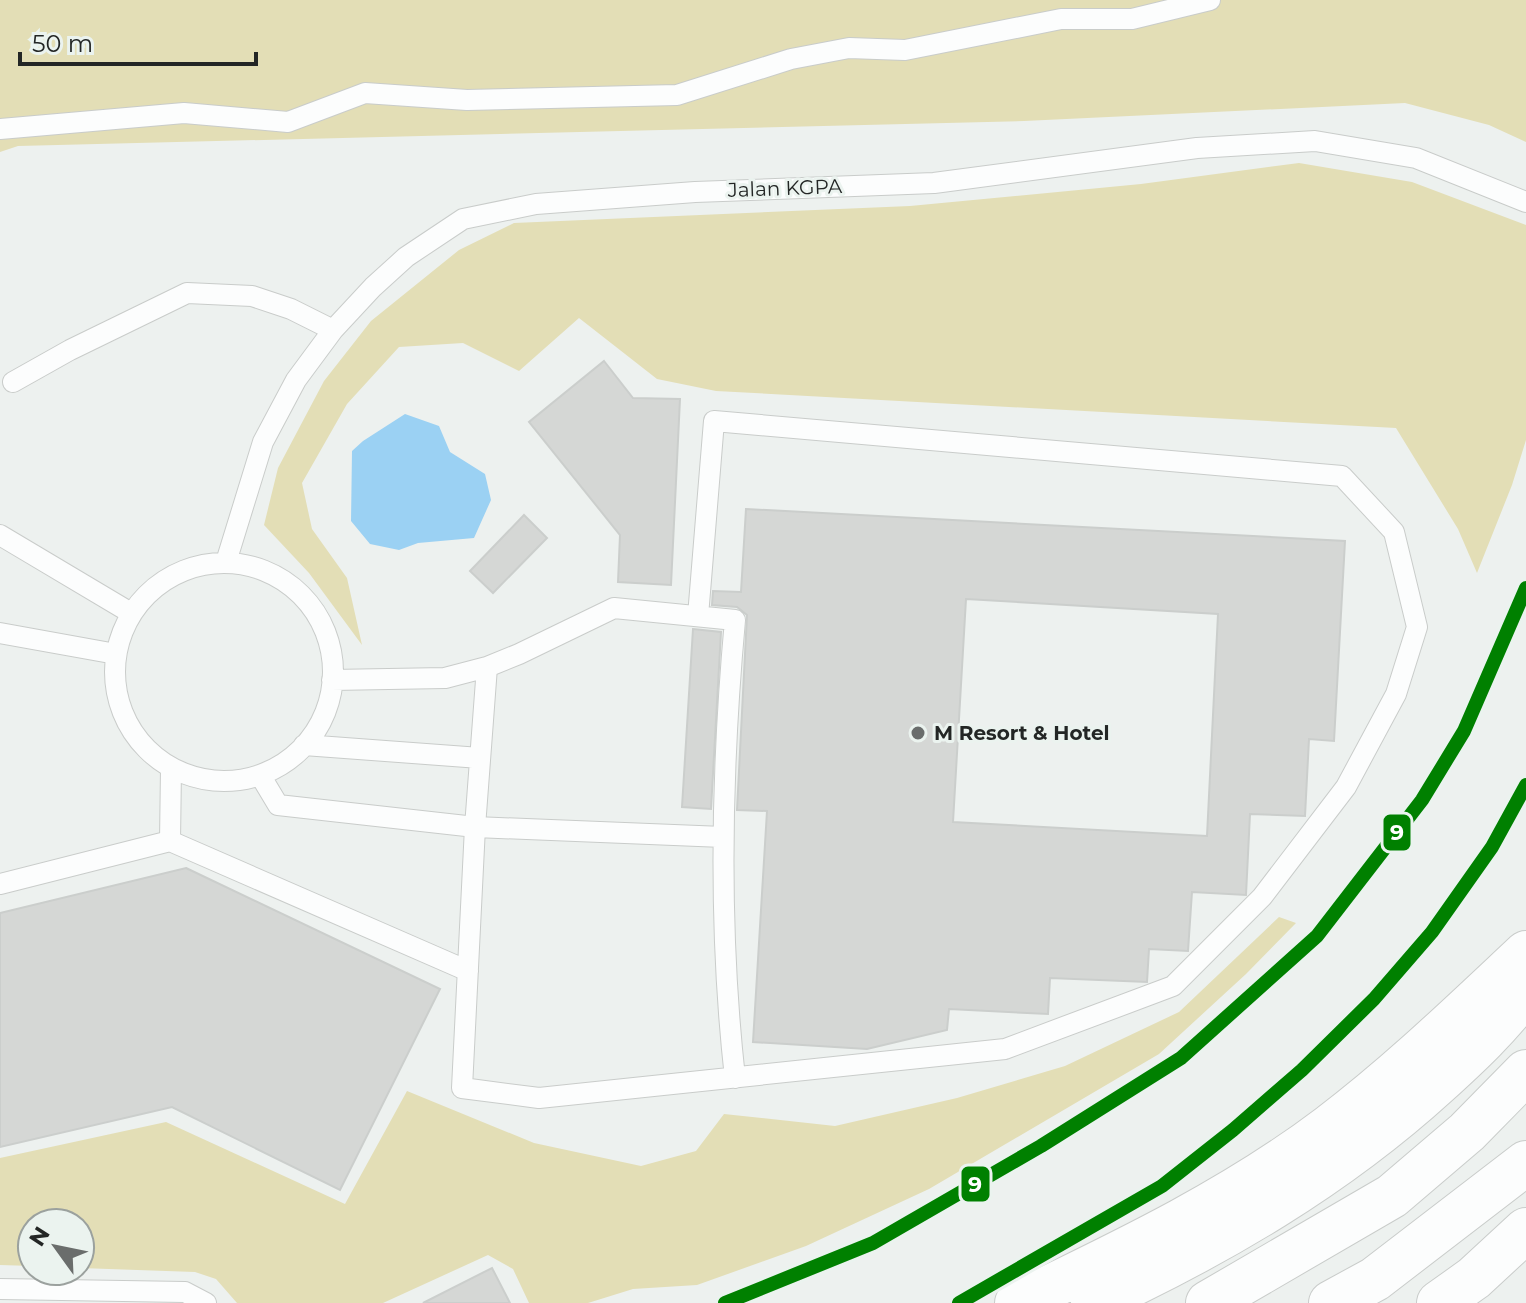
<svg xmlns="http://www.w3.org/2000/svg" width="1526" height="1303" font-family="Montserrat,sans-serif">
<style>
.green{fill:#e3deb6}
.water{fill:#9bd1f3}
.building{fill:#d5d7d5;stroke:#cbcecc;stroke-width:2;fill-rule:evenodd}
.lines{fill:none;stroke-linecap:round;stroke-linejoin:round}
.lane-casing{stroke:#c9ccca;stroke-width:22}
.primary-casing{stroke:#c9ccca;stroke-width:46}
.highway-casing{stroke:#c9ccca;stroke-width:46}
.lane{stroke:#fcfdfd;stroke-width:20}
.primary{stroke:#fcfdfd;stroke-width:44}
.highway{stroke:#fcfdfd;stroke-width:44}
.metro-1-casing{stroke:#ebf3ef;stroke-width:20}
.metro-1{stroke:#008000;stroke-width:14}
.poi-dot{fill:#6a6d6c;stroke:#ebf3ef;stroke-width:3}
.labels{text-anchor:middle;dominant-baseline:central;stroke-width:6;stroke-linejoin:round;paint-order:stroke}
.street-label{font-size:20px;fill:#232625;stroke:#ebf3ef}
.poi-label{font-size:20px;font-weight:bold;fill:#232625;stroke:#ebf3ef;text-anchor:start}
.line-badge{stroke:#ebf3ef;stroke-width:3}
.badge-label{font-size:22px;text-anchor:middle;font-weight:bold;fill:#fff}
</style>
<rect width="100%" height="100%" fill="#edf1ef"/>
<!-- green -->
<path class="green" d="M 0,0 L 1526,0 L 1526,142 L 1489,125 L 1405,103 L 1024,121 L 18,146 L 0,152 Z
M 1299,163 L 1412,182 L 1526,225 L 1526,440 L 1512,485 L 1477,573 L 1458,529 L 1396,428 L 716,391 L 657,379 L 579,318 L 519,371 L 463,343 L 399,347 L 347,404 L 302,483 L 312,529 L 347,578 L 362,645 L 309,573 L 264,525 L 278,468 L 324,381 L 371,321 L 459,250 L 514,223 L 910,206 L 1141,184 Z
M 1279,917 L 1296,923 L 1246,974 L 1159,1054 L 929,1189 L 806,1246 L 697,1285 L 633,1289 L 588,1303 L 529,1303 L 513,1269 L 488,1255 L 383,1303 L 237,1303 L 216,1279 L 195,1272 L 80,1268 L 80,1223 L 32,1223 L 32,1266 L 0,1265 L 0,1158 L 166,1122 L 345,1204 L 407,1091 L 534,1143 L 641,1166 L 696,1151 L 724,1114 L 835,1126 L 957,1098 L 1065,1066 L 1179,1012 Z"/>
<!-- water -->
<path class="water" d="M 405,414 L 439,426 L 450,452 L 485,474 L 491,500 L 474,538 L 418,543 L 399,550 L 370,544 L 351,521 L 352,451 L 363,441 Z"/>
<!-- building -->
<path class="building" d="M 604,361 L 633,398 L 680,399 L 671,585 L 618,582 L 620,535 L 529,422 Z
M 746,509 L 1345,541 L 1334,741 L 1309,739 L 1305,816 L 1250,814 L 1246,895 L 1192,892 L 1188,951 L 1149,949 L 1147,982 L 1050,978 L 1048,1014 L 949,1009 L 947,1030 L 867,1049 L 753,1042 L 767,811 L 737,810 L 747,615 L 737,607 L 712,605 L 713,591 L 741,592 ZM 966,599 L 1218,614 L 1207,836 L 953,822 Z
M 524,515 L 547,538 L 493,593 L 470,571 Z
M 693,629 L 721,632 L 711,809 L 682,807 Z
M 186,868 L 440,989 L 340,1190 L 172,1107 L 0,1147 L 0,913 Z
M 492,1268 L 510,1303 L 423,1303 Z"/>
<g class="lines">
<!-- lane casing -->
<g class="lane-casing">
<path id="lane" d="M 0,129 L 184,113 L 288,122 L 365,93 L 467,100 L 677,95 L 791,59 L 849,48 L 905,50 L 1061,19 L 1132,19 L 1210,0
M 13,382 L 70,350 L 187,293 L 252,296 L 291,309 L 333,330
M 0,535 L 131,613
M 226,562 L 263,442 L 296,380 L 333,330 L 373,287 L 406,257 L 463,219 L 536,204 L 695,192 L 934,183 L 1197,148 L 1315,141 L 1416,158 L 1526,202
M115 672a109 109 0 1 1 218 0a109 109 0 1 1-218 0Z
M 0,633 L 116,654
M 487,667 L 475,827 L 723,837
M 332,680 L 445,678 L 487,667 L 519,654 L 614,608 L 735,620 C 721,773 718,926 735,1078
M 304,745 L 480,758
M 260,775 L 278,805 L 475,827 L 462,1088 L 539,1098 L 1005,1049 L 1173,986 L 1262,897 L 1346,787 L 1396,694 L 1417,627 L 1394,532 L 1342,476 L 714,421 L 698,616
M 170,841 L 171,769
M 0,884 L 170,841 L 468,971
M 0,1289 L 185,1292 L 206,1303"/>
</g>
<!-- primary casing -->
<g class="primary-casing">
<path id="primary" d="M 1439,1303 L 1474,1278 L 1526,1230"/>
</g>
<!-- highway casing -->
<g class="highway-casing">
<path id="highway" d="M 1017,1303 C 1125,1251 1234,1199 1329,1127 C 1399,1074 1462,1013 1526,953
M 1093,1303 C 1218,1245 1335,1177 1437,1084 C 1469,1055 1500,1026 1526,991
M 1208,1303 L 1392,1196 L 1467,1132 L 1526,1072
M 1331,1303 L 1375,1279 L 1526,1163"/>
</g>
<!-- lane -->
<use href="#lane" class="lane"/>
<!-- primary -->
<use href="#primary" class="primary"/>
<!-- highway -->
<use href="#highway" class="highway"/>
<!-- metro-1 casing -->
<g class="metro-1-casing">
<path id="metro-1" d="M 725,1303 L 873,1243 L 1041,1146 L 1181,1058 L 1317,936 L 1422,800 L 1464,731 L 1526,588
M 959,1303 L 1162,1186 L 1233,1130 L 1302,1070 L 1374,999 L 1432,932 L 1492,847 L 1526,785"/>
</g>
<!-- metro-1 -->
<use href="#metro-1" class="metro-1"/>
</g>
<!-- markers -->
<circle class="poi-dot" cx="918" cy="733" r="8"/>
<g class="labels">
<!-- street labels -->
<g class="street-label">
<text transform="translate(785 188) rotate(-2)">Jalan KGPA</text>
</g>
<!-- poi labels -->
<g class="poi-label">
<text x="934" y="733">M Resort &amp; Hotel</text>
</g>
</g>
<g class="line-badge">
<rect x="1382" y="813" width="30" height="39" rx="8" fill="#008000"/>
<rect x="960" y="1165" width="31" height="38" rx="8" fill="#008000"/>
</g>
<g class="badge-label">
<text x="1397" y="840">9</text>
<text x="975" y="1192">9</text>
</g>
<!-- north arrow -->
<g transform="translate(56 1247) rotate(303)"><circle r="38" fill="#ebf3ef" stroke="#9ba19e" stroke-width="2"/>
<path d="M0-6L14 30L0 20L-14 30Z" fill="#6a6d6c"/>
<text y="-12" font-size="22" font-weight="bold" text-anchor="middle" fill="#232625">N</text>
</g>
<!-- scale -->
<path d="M20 52v12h236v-12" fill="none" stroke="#232625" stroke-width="4"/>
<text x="32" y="52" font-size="24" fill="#232625" stroke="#ebf3ef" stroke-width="6" paint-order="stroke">50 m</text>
</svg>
